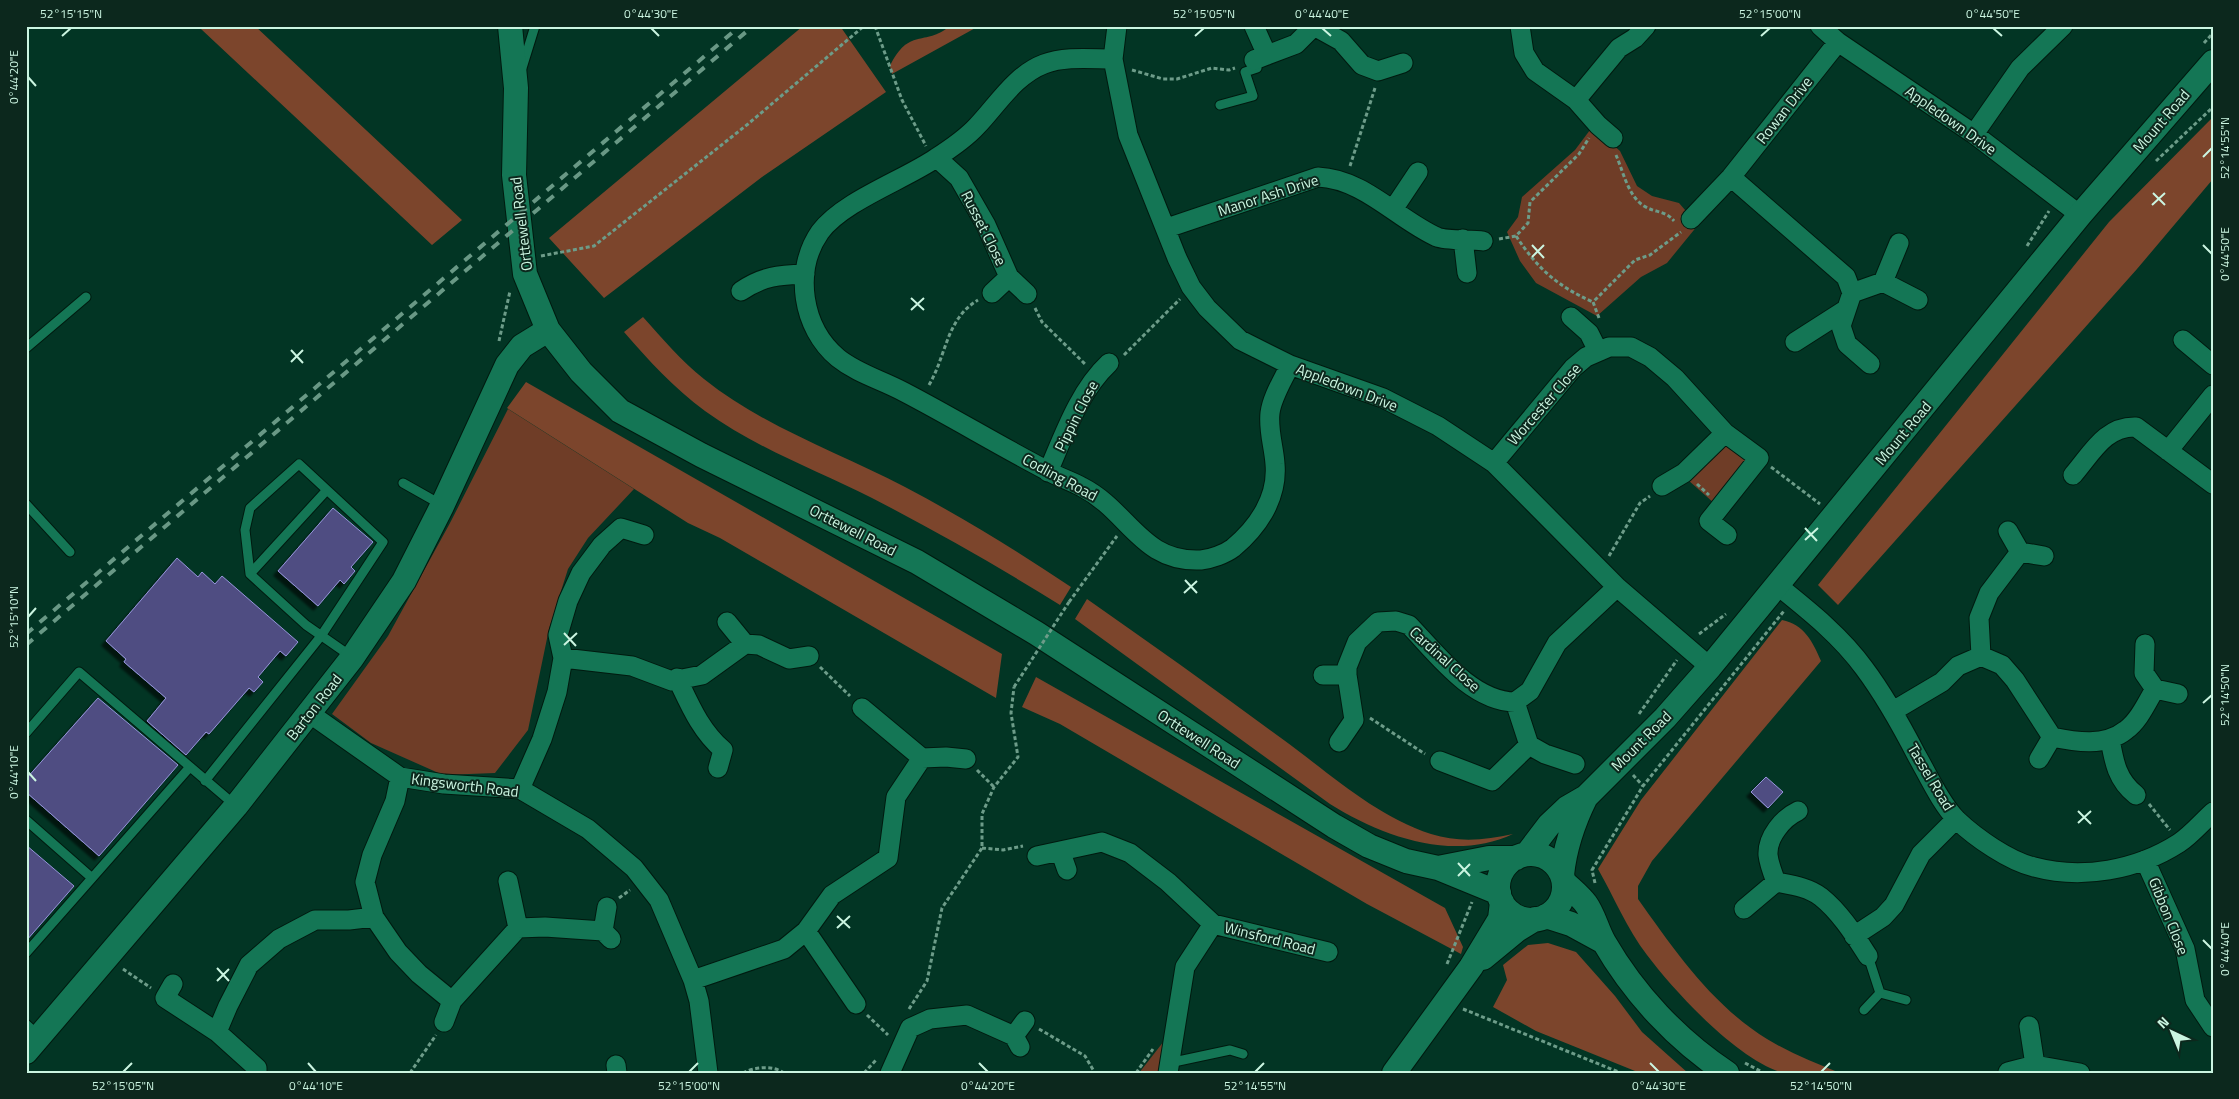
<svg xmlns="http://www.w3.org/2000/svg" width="2239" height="1099" font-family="'Titillium Web',sans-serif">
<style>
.green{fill:#6f3d27}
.forest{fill:#7c452c}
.building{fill:#4f4d82;stroke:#9695da;filter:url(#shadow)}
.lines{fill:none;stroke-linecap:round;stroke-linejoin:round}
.service-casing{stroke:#001a0f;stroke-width:11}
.minor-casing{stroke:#001a0f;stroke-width:21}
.tertiary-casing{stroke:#001a0f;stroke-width:26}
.path{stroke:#6d9c89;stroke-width:3;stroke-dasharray:4 2.5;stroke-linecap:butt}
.service{stroke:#147655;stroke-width:9}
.minor{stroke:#147655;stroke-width:19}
.tertiary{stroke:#147655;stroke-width:24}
.rail{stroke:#699885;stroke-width:4;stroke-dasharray:9 9;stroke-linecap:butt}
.path-bridge{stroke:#6d9c89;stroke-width:3;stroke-dasharray:4 2.5;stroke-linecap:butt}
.ticks{fill:none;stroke:#cbf5e1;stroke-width:2}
.labels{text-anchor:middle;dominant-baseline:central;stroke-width:4;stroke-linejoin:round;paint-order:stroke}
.street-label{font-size:15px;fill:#cbf5e1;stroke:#0c281d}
.neatline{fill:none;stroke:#cbf5e1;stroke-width:2}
.ticks-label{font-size:12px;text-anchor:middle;fill:#cbf5e1}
</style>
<defs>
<filter id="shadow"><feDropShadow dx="-4.5" dy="4.5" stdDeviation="1" flood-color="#0009"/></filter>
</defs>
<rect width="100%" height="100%" fill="#023524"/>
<!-- green -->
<path class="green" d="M 1590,130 L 1596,130 L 1620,151 L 1637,186 L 1652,196 L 1679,203 L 1698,225 L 1667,263 L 1641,277 L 1597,316 L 1536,283 L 1520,261 L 1507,232 L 1518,217 L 1522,197 L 1575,150 Z
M 508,409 L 634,489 L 588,538 L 568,569 L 549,629 L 528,730 L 495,773 L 443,775 L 371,743 L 332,714 L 388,636 L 450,523 Z
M 1725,437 L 1754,462 L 1715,504 L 1688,480 Z
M 1164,1041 L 1166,1073 L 1139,1073 Z"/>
<!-- forest -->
<path class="forest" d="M 204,26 L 255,26 L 462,220 L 432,245 L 201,29 Z
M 803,26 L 840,26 L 886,92 L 762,177 L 604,298 L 549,238 Z
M 950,26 L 979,26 L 892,74 L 890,66 C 909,27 924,47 950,26 Z
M 2213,117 L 2213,179 L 2137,269 L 1838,605 L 1818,585 L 2109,222 Z
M 643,317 C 663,339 681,361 704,379 C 764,427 838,452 905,487 C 962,517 1017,551 1071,587 L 1060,605 C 999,567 936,531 872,498 C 816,470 756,448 705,411 C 674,388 649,361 624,332 Z
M 526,382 L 1002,654 L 996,698 L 720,538 L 688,523 L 507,408 Z
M 1087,599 C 1153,645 1217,691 1281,738 C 1328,772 1375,816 1431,834 C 1459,843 1486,840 1513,834 C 1453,862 1383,837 1330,804 L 1075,619 Z
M 1782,620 C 1804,624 1813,642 1821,661 L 1652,861 L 1638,886 L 1638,899 C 1675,951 1712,1005 1767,1039 C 1790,1053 1815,1063 1840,1073 C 1826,1073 1792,1076 1780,1072 C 1735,1057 1675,992 1647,955 C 1627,929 1614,897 1598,869 L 1641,800 Z
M 1036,677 L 1445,908 L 1463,947 L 1461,954 L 1367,904 L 1060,724 L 1022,707 Z
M 1548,943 L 1576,952 L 1615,996 L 1642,1032 L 1688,1073 L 1640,1073 L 1536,1031 L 1493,1007 L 1507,980 L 1503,965 L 1528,945 Z"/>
<!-- building -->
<path class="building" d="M 333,508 L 373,542 L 351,567 L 355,571 L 344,584 L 340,580 L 318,606 L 278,571 Z
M 177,558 L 198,577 L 202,572 L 215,584 L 222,576 L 298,642 L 286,656 L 280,651 L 258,677 L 263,682 L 254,692 L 249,688 L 209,734 L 206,732 L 186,755 L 147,721 L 166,698 L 124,662 L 126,659 L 106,641 Z
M 98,698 L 178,765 L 99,856 L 26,792 L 26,779 Z
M 1766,777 L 1783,792 L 1768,808 L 1751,792 Z
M 26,845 L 74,886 L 26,941 Z"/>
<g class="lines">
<!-- service casing -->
<g class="service-casing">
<path id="service" d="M 522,68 L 535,26
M 1220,105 L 1253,96 L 1245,72 L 1257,68 L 1254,61
M 26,348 L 86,297
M 403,483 L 442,505
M 326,491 L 250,574 L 306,625 L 352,657
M 26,504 L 70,552
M 26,733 L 79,672 L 236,806
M 205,781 L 321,636 L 383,542 L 299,464 L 250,508 L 245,530 L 250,574
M 26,820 L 92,878
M 26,953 L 189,768
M 1868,956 L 1880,993
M 1864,1010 L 1880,993 L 1906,1000
M 26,1024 L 39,1036
M 1169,1063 L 1230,1050 L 1243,1054"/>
</g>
<!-- minor casing -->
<g class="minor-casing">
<path id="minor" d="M 1117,26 L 1113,59 L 1128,135 L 1177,258 L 1191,287 L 1207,308 L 1240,340 L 1290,365 L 1383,398 L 1438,426 L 1494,463 L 1617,587 L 1710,667
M 1254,26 L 1267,55
M 1314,26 L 1341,41 L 1362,65 L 1378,71 L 1403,63
M 1520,26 L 1524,53 L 1535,71 L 1576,100 L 1598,125 L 1613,138
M 1820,26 L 1838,42 L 1974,134 L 2080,215
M 1113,59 C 1091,59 1065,56 1044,64 C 1015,75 998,104 977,126 C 966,138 950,149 936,158 C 904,180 843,201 820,232 C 793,271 802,328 838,358 C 858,374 882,380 904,392 C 952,417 998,445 1046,470 C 1058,477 1071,481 1082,487 C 1129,511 1141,563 1201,560 C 1211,559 1225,554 1233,548 C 1258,527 1278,498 1275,464 C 1274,447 1268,431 1270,413 C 1272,397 1283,380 1290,365
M 1254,60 L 1296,44 L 1314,26
M 1576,100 L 1619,48 L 1635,38 L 1646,26
M 1974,134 L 2020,68 L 2063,26
M 937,158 L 959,178 L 986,225 L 1009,277
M 1731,177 L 1846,277 L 1852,293 L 1841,326 L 1847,344 L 1870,364
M 1394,208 L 1418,172
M 1691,219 L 1731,177 L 1838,42
M 1167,228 L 1318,177 C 1364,179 1397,219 1437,237 C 1447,241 1471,239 1483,241
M 1463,239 L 1467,273
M 1883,282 L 1899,243
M 741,291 C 763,276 779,275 805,274
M 992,293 L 1009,277 L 1027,294
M 1852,293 L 1883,282 L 1918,300
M 1571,317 L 1589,333 L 1598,351
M 2183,340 L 2213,365
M 1795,342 L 1845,310
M 2168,451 L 2213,395
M 1494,463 L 1573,368 L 1586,357 L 1609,347 L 1631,347 L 1650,357 L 1675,378 L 1725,433 L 1759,458 L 1709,521 L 1727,535
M 1048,472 C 1064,435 1079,391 1109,363
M 2073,475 C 2092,453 2105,426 2136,427 L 2213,484
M 1662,486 L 1684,473 L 1725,433
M 2008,531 L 2020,552 L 2044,556
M 1777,585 C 1808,610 1840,635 1864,668 C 1885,696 1901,725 1917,756 C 1928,775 1941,804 1957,820 C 1976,838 2009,861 2034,867 C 2082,880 2137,870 2179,843 C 2191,835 2202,822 2213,812
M 727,622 L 745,644
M 2145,644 L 2144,673 L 2155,689 L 2178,694
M 1981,656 L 1979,618 L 1989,593 L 2020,552
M 563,658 L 632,666 L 672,681 L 702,675 L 745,644 L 759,645 L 789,659 L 809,656
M 1323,675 L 1347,675
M 677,678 C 690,705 700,730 723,750 L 718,768
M 862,708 L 922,758 L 946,757 L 966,759
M 1893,711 L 1942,682 L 1958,666 L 1981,656 L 2002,665 L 2015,680 L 2052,737 C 2076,742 2105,747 2126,730 C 2139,721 2147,702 2155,689
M 309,713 L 400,777 L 444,784 L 520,789 L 588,829 L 634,868 L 659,900 L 693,980 L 699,1001 L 708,1073
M 2110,739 C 2114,762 2117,780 2136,795
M 1339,742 L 1354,720 L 1347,675 L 1347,667 L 1357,642 L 1378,622 L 1396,621 L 1409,625 C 1437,654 1471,701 1515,702
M 1529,745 L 1515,702 L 1530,691 L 1557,643 L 1617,587
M 2039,759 L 2052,737
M 1440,761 L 1492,781 L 1529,745 L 1545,754 L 1575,764
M 400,777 L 395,801 L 372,855 L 365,882 L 374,917 L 398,952 L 419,974 L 452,1001 L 518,928 L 545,927 L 603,931
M 520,789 L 542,739 L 557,692 L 563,658 L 558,635 L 568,601 L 581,573 L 602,545 L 621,528 L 644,535
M 1061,853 L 1067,870
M 1037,856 L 1102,842 L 1130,853 L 1168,882 L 1213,924 L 1328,952
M 2145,860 L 2185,949 L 2195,1000 L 2213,1027
M 508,881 L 518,928
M 1776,882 C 1791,885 1808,887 1821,897 C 1840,912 1855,936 1868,956
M 607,907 L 603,931 L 611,939
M 1744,909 L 1776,882 C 1773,874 1769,864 1768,855 C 1767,837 1783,818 1798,811
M 806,931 L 856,1004
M 1854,936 L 1883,917 L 1894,905 L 1921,854 L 1956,819
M 693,980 L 784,949 L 806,931 L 832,895 L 888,858 L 896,797 L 922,758
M 173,984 L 165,998 L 217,1032 L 257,1068 L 257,1073
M 444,1022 L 452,1001
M 217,1032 L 228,1006 L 249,965 L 279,939 L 315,920 L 349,920 L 374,917
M 1020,1047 L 1014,1036 L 1025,1021
M 616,1065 L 617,1073
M 2035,1065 L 2080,1073
M 2008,1072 L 2035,1065 L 2029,1026
M 890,1073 L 910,1028 L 930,1019 L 967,1015 L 1014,1036
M 1168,1073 L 1185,967 L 1213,924"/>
</g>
<!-- tertiary casing -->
<g class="tertiary-casing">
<path id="tertiary" d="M 510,26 L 516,88 L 514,175 L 525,274 L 548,330 L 581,372 L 620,411 L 701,455 L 917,562 L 1036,633 L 1334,826 L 1369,846 L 1406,861 L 1438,868 L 1499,893
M 1527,854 L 1549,825 L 1567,808 L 1586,797 L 1665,718 L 1710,667 L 2080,215 L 2213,62
M1498 887a33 33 0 1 1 66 0a33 33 0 1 1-66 0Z
M 1438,868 L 1489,858 L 1516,858
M 1562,875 C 1565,846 1573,823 1586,797
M 1564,882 C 1571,889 1580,896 1586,904 C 1594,915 1597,930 1604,942 C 1634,994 1677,1040 1727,1073
M 1546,916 L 1571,924 L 1604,942
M 1483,958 L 1517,930 L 1535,919
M 26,1052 L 236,806 L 352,658 L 404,581 L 442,506 L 507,365 L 522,346 L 548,330
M 1394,1073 L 1471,967 L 1500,919 L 1502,902"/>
</g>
<!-- path -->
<path class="path" d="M 875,26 L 902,100 L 926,146
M 2204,43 L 2213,33
M 1132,70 L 1163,79 L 1177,79 L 1212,68 L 1229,70 L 1235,68
M 1616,155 C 1623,171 1628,196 1644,206 C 1655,213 1665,210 1674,221
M 2156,161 L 2213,107
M 1350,166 L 1375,88
M 1516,236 C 1538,269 1557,286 1593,302
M 1499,239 L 1516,236 L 1528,223 L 1530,202 L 1579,154 L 1589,138
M 2027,246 L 2049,211
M 541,256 L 594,246 L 748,124 L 864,26
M 1035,308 L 1042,322 L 1085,364
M 1599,318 L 1593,302 L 1635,260 L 1650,255 L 1681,232
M 499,341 L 510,291
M 1124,355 L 1180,299
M 929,385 C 947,354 946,319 978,300
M 1771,467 L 1820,504
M 1697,484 L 1709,495
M 1609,556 L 1640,503 L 1650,496
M 1069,602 L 1117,536
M 1699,634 L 1726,614
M 820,667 L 850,696
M 1639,714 L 1677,660
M 1370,718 L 1425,754
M 977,770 L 994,787
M 1633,775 L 1643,786
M 2149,804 L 2170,830
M 982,848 L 1003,850 L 1023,846
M 1595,883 L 1592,870 L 1643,786 L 1784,611
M 619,898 L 630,890
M 1447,964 L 1472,902
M 123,969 L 151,988
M 909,1009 L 927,981 L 942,908 L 982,848 L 982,814 L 994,787 L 1018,757 L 1011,713 L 1014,687
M 1463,1009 L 1621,1073
M 867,1015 L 888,1035
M 1039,1029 L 1085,1056 L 1095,1073
M 1745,1063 L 1764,1073
M 410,1073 L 436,1035
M 743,1073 C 754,1067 773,1065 784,1073
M 864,1073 L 876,1060
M 1136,1073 L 1153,1049"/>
<!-- service -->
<use href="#service" class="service"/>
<!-- minor -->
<use href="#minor" class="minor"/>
<!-- tertiary -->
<use href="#tertiary" class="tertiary"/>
<!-- rail -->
<path class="rail" d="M 26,634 L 740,26
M 26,645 L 753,26"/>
<!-- path-bridge -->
<path class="path-bridge" d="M 1014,687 L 1069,602"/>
</g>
<!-- ticks -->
<path class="ticks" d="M 651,28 L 659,36M 1322,28 L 1331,36M 1993,28 L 2002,36M 62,36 L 71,28M 1195,36 L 1204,28M 1761,36 L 1770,28M 28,77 L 36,86M 2203,157 L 2212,148M 2153,193 L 2165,205M 2152,205 L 2165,193M 1532,245 L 1544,258M 2203,245 L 2212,254M 1532,257 L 1544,245M 911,298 L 924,310M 911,310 L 924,298M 291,350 L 303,363M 291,362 L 303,350M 1805,528 L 1817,541M 1805,540 L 1818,528M 1185,580 L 1197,593M 1184,593 L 1197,581M 28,617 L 36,608M 564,633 L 576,646M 564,645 L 577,633M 2203,703 L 2212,695M 28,772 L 36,781M 2078,811 L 2091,824M 2078,823 L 2091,811M 1458,863 L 1470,876M 1458,876 L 1470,864M 837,916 L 850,928M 837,928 L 850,916M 2203,940 L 2212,949M 217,968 L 229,981M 217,981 L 229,969M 308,1063 L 316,1072M 979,1063 L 988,1072M 1650,1063 L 1659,1072M 123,1072 L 132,1063M 689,1072 L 698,1063M 1255,1072 L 1264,1063M 1821,1072 L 1830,1063"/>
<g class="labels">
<!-- street labels -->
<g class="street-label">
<text transform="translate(1784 110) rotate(-52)">Rowan Drive</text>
<text transform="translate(1951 120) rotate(35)">Appledown Drive</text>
<text transform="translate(2161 121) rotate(-49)">Mount Road</text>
<text transform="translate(1268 195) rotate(-18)">Manor Ash Drive</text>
<text transform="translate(521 224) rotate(-97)">Orttewell Road</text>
<text transform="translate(984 228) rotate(63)">Russet Close</text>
<text transform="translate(1347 387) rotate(21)">Appledown Drive</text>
<text transform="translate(1544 404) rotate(-49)">Worcester Close</text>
<text transform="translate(1076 416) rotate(-63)">Pippin Close</text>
<text transform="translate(1903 433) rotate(-50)">Mount Road</text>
<text transform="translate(1060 477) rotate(28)">Codling Road</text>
<text transform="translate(853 530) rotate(27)">Orttewell Road</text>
<text transform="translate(1445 659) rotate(42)">Cardinal Close</text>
<text transform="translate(314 707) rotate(-52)">Barton Road</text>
<text transform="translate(1199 739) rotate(33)">Orttewell Road</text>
<text transform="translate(1641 741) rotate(-45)">Mount Road</text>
<text transform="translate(1931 777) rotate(59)">Tassel Road</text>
<text transform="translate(465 785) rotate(7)">Kingsworth Road</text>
<text transform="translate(2169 916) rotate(68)">Gibbon Close</text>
<text transform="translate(1270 938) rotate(14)">Winsford Road</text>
</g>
</g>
<!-- border -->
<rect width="2239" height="1099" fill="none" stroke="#0c281d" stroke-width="55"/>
<!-- north arrow -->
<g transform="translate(2172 1032) rotate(316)" stroke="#0c281d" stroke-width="4" paint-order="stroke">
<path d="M0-4L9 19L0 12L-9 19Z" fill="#cbf5e1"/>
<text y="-8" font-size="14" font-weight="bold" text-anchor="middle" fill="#cbf5e1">N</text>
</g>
<rect x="28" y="28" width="2184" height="1044" class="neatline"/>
<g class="ticks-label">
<text x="71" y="18">52°15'15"N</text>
<text x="651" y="18">0°44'30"E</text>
<text x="1204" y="18">52°15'05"N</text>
<text x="1322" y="18">0°44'40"E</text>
<text x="1770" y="18">52°15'00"N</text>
<text x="1993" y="18">0°44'50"E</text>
<text transform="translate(14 77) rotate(-90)" y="4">0°44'20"E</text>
<text transform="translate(2225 148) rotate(-90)" y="4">52°14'55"N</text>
<text transform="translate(2225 254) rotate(-90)" y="4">0°44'50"E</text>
<text transform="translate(14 617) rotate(-90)" y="4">52°15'10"N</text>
<text transform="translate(2225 695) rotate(-90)" y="4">52°14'50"N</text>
<text transform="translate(14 772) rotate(-90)" y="4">0°44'10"E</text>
<text transform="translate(2225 949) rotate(-90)" y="4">0°44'40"E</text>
<text x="123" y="1090">52°15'05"N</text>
<text x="316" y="1090">0°44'10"E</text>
<text x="689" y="1090">52°15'00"N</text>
<text x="988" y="1090">0°44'20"E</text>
<text x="1255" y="1090">52°14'55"N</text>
<text x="1659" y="1090">0°44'30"E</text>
<text x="1821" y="1090">52°14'50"N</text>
</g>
</svg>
